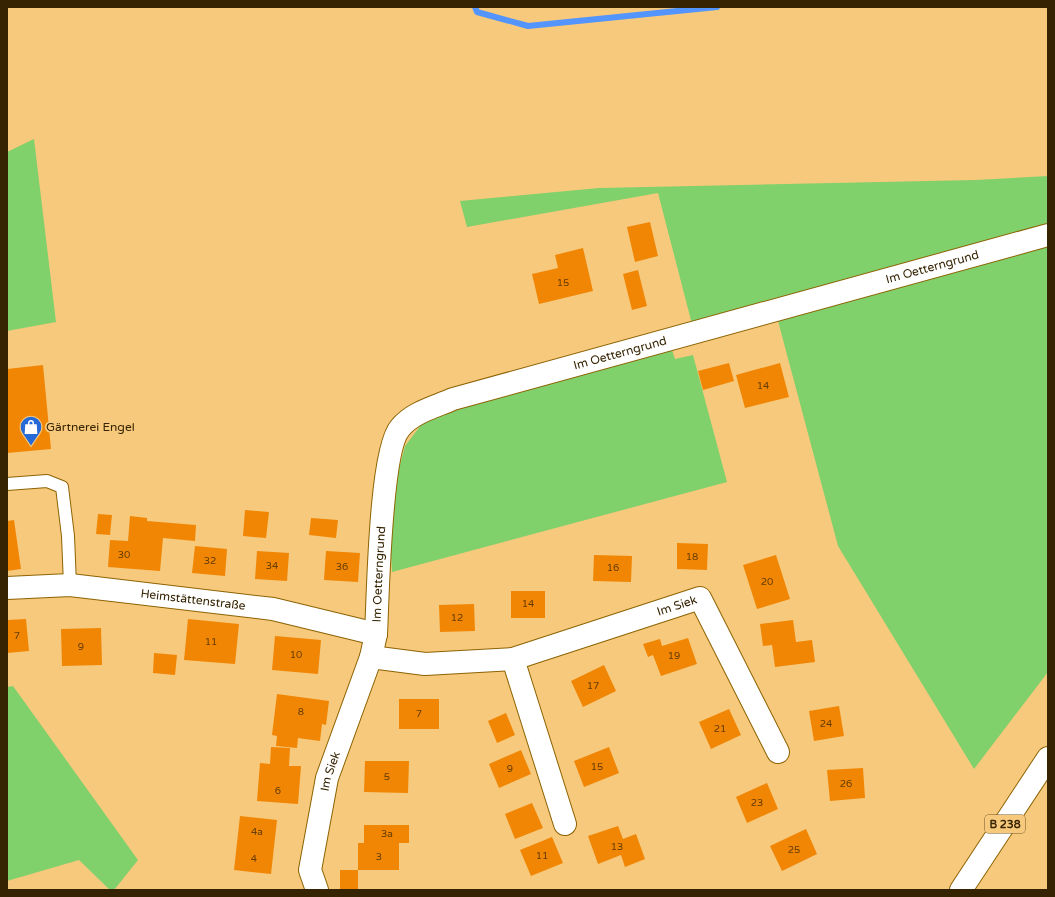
<svg xmlns="http://www.w3.org/2000/svg" width="1055" height="897" font-family="'Varela Round',sans-serif">
<style>
.green{fill:#80d06c}
.lines{fill:none;stroke-linecap:round;stroke-linejoin:round}
.stream{stroke:#5394fd;stroke-width:6}
.building{fill:#f08604}
.service-casing{stroke:#8c6303;stroke-width:14}
.minor-casing{stroke:#8c6303;stroke-width:24}
.primary-casing{stroke:#8c6303;stroke-width:24}
.service{stroke:#fff;stroke-width:12}
.minor{stroke:#fff;stroke-width:22}
.primary{stroke:#fff;stroke-width:22}
.labels{text-anchor:middle;dominant-baseline:central;stroke-width:3.5;stroke-linejoin:round;paint-order:stroke}
.number-label{font-size:10px;fill:#643c02}
.shield{fill:#f7c97c;stroke:#6f5527;stroke-width:1}
.shield-label{font-size:11px;font-weight:bold;fill:#352302}
.street-label{font-size:12px;fill:#352302;stroke:#f7c97c}
.poi-label{font-size:12px;fill:#352302;stroke:#f7c97c;text-anchor:start}
</style>
<rect width="100%" height="100%" fill="#f7c97c"/>
<!-- green -->
<path class="green" d="M 34,139 L 56,322 L 7,331 L 7,152 Z
M 1048,176 L 1048,231 L 693,328 L 658,193 L 467,227 L 460,201 L 599,188 L 975,180 Z
M 1048,244 L 1048,672 L 974,769 L 838,546 L 778,321 Z
M 671,347 L 675,359 L 693,355 L 727,482 L 392,572 L 390,535 L 396,480 L 405,446 L 424,421 L 460,405 Z
M 13,686 L 138,860 L 114,890 L 110,890 L 79,860 L 7,881 L 7,687 Z"/>
<g class="lines">
<!-- stream -->
<path class="stream" d="M 475,7 L 477,12 L 528,26 L 717,7"/>
</g>
<!-- building -->
<path class="building" d="M 650,222 L 658,256 L 635,262 L 627,227 Z
M 583,248 L 593,291 L 539,304 L 532,274 L 558,268 L 555,255 Z
M 638,270 L 647,306 L 632,310 L 623,274 Z
M 729,363 L 734,381 L 703,390 L 698,371 Z
M 780,363 L 789,397 L 745,408 L 736,375 Z
M 43,365 L 51,449 L 7,453 L 7,369 Z
M 245,510 L 269,512 L 266,538 L 243,536 Z
M 98,514 L 112,515 L 110,535 L 96,534 Z
M 130,516 L 147,518 L 147,521 L 196,525 L 195,541 L 163,538 L 160,571 L 108,567 L 110,540 L 128,541 Z
M 311,518 L 338,520 L 336,538 L 309,535 Z
M 14,520 L 21,569 L 7,571 L 7,521 Z
M 677,543 L 708,544 L 707,570 L 677,569 Z
M 195,546 L 227,549 L 225,576 L 192,573 Z
M 257,551 L 289,553 L 287,581 L 255,579 Z
M 326,551 L 360,553 L 358,582 L 324,580 Z
M 594,555 L 632,556 L 631,582 L 593,581 Z
M 776,555 L 790,599 L 757,609 L 743,565 Z
M 511,591 L 545,591 L 545,618 L 511,618 Z
M 474,604 L 475,631 L 440,632 L 439,605 Z
M 26,619 L 29,651 L 7,653 L 7,620 Z
M 188,619 L 239,624 L 235,664 L 184,660 Z
M 793,620 L 796,642 L 812,640 L 815,662 L 775,667 L 772,645 L 763,646 L 760,624 Z
M 101,628 L 102,665 L 62,666 L 61,629 Z
M 275,636 L 321,640 L 318,674 L 272,670 Z
M 688,638 L 697,664 L 661,676 L 653,655 L 648,657 L 643,644 L 660,639 L 662,646 Z
M 154,653 L 177,655 L 175,675 L 153,673 Z
M 604,665 L 616,691 L 583,707 L 571,681 Z
M 277,694 L 329,701 L 326,725 L 322,724 L 320,741 L 298,738 L 297,748 L 276,746 L 277,736 L 272,735 Z
M 399,699 L 439,699 L 439,729 L 399,729 Z
M 839,706 L 844,736 L 814,741 L 809,711 Z
M 729,709 L 741,735 L 711,749 L 699,722 Z
M 506,713 L 515,735 L 497,743 L 488,721 Z
M 271,747 L 290,748 L 289,766 L 301,766 L 298,804 L 257,801 L 260,763 L 270,764 Z
M 609,747 L 619,773 L 584,787 L 574,761 Z
M 521,750 L 531,774 L 499,788 L 489,764 Z
M 365,761 L 409,761 L 408,793 L 364,792 Z
M 863,768 L 865,798 L 830,801 L 827,770 Z
M 767,783 L 778,809 L 747,823 L 736,797 Z
M 532,803 L 543,828 L 515,839 L 505,814 Z
M 240,816 L 277,820 L 271,874 L 234,870 Z
M 364,825 L 409,825 L 409,843 L 399,843 L 399,870 L 358,870 L 358,843 L 364,843 Z
M 618,826 L 623,839 L 636,834 L 645,859 L 625,867 L 621,855 L 598,864 L 588,836 Z
M 806,829 L 817,854 L 782,871 L 770,846 Z
M 552,837 L 563,863 L 531,876 L 520,850 Z
M 340,870 L 358,870 L 358,890 L 340,890 Z"/>
<g class="lines">
<!-- service casing -->
<g class="service-casing">
<path id="service" d="M 7,484 L 47,481 L 62,487 L 68,536 L 70,585"/>
</g>
<!-- minor casing -->
<g class="minor-casing">
<g id="minor">
<path id="s1" d="M 7,588 L 70,585 L 273,609 L 376,634"/>
<path id="s2" d="M 371,657 L 425,664 L 513,659 L 700,598 L 778,752"/>
<path d="M 513,659 L 565,824"/>
<path id="s3" d="M 317,890 L 310,870 L 327,778 L 371,657 L 376,634 C 378,597 380,451 400,428 C 413,412 435,407 453,399 L 1048,235"/>
</g>
</g>
<!-- primary casing -->
<g class="primary-casing">
<path id="primary" d="M 961,890 L 1048,758"/>
</g>
<!-- service -->
<use href="#service" class="service"/>
<!-- minor -->
<use href="#minor" class="minor"/>
<!-- primary -->
<use href="#primary" class="primary"/>
</g>
<!-- icons -->
<defs>
<g id="shop-pin" transform="scale(1.15)"><path d="M0 17L-7.5 6A9.5 9.5 0 1 1 7.5 6Z" fill="#256ad6" stroke="#f7c97c"/><path d="M-5-2.5h2.3a2.7 3.5 0 0 1 5.4 0H5L5.5 6h-11ZM-1.5-2.5h3a1.5 2.3 0 0 0-3 0Z" fill="#fff"/></g>
</defs>
<g fill-rule="evenodd">
<use href="#shop-pin" x="31" y="427"/>
</g>
<g class="labels">
<!-- number labels -->
<g class="number-label">
<text x="563" y="283">15</text>
<text x="763" y="386">14</text>
<text x="124" y="555">30</text>
<text x="692" y="557">18</text>
<text x="210" y="561">32</text>
<text x="272" y="566">34</text>
<text x="342" y="567">36</text>
<text x="613" y="568">16</text>
<text x="767" y="582">20</text>
<text x="528" y="604">14</text>
<text x="457" y="618">12</text>
<text x="17" y="636">7</text>
<text x="211" y="642">11</text>
<text x="81" y="647">9</text>
<text x="296" y="655">10</text>
<text x="674" y="656">19</text>
<text x="593" y="686">17</text>
<text x="301" y="712">8</text>
<text x="419" y="714">7</text>
<text x="826" y="724">24</text>
<text x="720" y="729">21</text>
<text x="597" y="767">15</text>
<text x="510" y="769">9</text>
<text x="387" y="777">5</text>
<text x="846" y="784">26</text>
<text x="278" y="791">6</text>
<text x="757" y="803">23</text>
<text x="257" y="832">4a</text>
<text x="387" y="834">3a</text>
<text x="617" y="847">13</text>
<text x="794" y="850">25</text>
<text x="542" y="856">11</text>
<text x="379" y="857">3</text>
<text x="254" y="859">4</text>
</g>
<!-- shield labels -->
<rect class="shield" x="985" y="815" width="40" height="18" rx="3"/>
<g class="shield-label">
<text x="1005" y="824">B 238</text>
</g>
<!-- street labels -->
<g class="street-label">
<text stroke="none"><textPath href="#s3" startOffset="1034">Im Oetterngrund</textPath></text>
<text stroke="none"><textPath href="#s3" startOffset="710">Im Oetterngrund</textPath></text>
<text stroke="none"><textPath href="#s3" startOffset="327">Im Oetterngrund</textPath></text>
<text stroke="none"><textPath href="#s1" startOffset="187">Heimstättenstraße</textPath></text>
<text stroke="none"><textPath href="#s2" startOffset="315">Im Siek</textPath></text>
<text stroke="none"><textPath href="#s3" startOffset="122">Im Siek</textPath></text>
</g>
<!-- poi labels -->
<g class="poi-label">
<text x="46" y="427">Gärtnerei Engel</text>
</g>
</g>
<!-- border -->
<rect width="1055" height="897" fill="none" stroke="#352302" stroke-width="16"/>
</svg>
